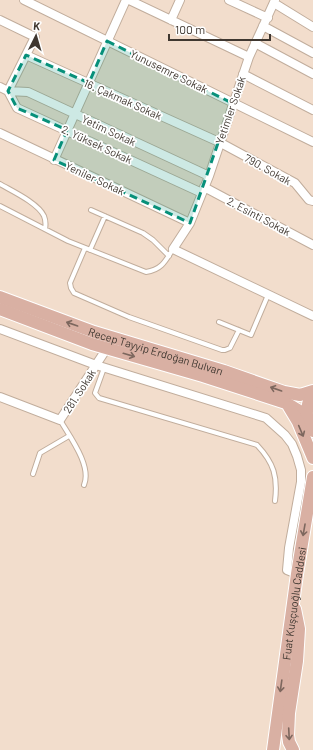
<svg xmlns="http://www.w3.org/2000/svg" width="313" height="750" font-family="Barlow,sans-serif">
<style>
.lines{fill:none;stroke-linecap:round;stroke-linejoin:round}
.lane-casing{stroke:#c1ad9c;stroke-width:6}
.street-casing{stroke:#c1ad9c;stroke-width:10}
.primary-casing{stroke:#fff;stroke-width:14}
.lane{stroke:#fff;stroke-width:4}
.street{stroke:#fff;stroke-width:8}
.primary{stroke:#d9b0a3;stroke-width:12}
.oneway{stroke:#7d675e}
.marked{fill:#07907a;fill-opacity:0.2;stroke:#07907a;stroke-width:3;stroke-dasharray:8 5;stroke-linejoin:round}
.labels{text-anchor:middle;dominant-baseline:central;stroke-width:3.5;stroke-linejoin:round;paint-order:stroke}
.street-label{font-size:11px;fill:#3f3730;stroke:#fff}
</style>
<rect width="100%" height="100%" fill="#f2ddcc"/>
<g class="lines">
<!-- lane casing -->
<g class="lane-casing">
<path id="lane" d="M 0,184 C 12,191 38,203 44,216 C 46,221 46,224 45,229
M 0,206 L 68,241 L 146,272 C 161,270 165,262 173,249
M 91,210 L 143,233 L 153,240 L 169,256
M 85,248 L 70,283 L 71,288 L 74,293 L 129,317 L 222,350 L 225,350 L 230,348 L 239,330
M 90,250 L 105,216
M 219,322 L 251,335 L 268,295
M 104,368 L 95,393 L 99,398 L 257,445 C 274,463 278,477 275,501
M 60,420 C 70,437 92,466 84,485
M 33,474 L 40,453 L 69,436"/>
</g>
<!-- street casing -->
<g class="street-casing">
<path id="street" d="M 24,0 L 313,142
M 129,0 L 249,57
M 229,0 L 268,18
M 275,0 L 249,57 L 209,176 L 190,223 L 173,249 L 313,316
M 274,3 L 313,27
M 0,20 L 35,37 L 8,91 L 28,92 L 209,176
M 171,20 L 180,0
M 263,26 L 313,53
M 255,43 L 313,74
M 26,55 L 219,142 L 295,183 L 309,200 L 313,201
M 243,74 L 313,110
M 0,87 L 8,91 L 17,108 L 202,193
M 0,133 L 190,223
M 54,160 L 126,0
M 204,187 L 313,245
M 0,329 L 96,365 L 266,418 L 285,435 L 292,444 L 297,456 L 301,470 L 301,482 L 289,548 L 287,570 L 297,574
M 0,397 L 60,420 L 107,348"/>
</g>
<!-- primary casing -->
<g class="primary-casing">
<g id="primary">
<path id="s1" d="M 0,297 L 94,332 L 224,371 L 284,392 L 300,395 L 313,391"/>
<path d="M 0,309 L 92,344 L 203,376 L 286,403 L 301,412 L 308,420"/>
<path d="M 313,392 C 306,405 304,419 313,431"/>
<path d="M 289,407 L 298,422 L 313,458"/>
<path id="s2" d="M 273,750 L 297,574 L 313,477"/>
<path d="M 293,750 L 289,742 L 288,735 L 289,713 L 297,661 L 299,629 L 295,609"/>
</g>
</g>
<!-- lane -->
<use href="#lane" class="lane"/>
<!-- street -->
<use href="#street" class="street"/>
<!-- primary -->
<use href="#primary" class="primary"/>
</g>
<!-- one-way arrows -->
<defs><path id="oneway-shaft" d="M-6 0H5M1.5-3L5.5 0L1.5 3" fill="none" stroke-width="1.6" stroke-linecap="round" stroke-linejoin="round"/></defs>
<g class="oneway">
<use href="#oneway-shaft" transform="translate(72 324) rotate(-161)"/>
<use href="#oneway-shaft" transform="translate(129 355) rotate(16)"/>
<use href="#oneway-shaft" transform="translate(276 389) rotate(-161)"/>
<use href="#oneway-shaft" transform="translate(301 431) rotate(67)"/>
<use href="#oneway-shaft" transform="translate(304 530) rotate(100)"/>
<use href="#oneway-shaft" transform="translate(281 686) rotate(98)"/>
<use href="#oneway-shaft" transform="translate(289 734) rotate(87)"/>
</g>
<!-- marked area -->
<path class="marked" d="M 107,41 L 232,103 L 190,223 L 54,160 L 67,130 L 17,108 L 8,91 L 26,55 L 89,83 Z"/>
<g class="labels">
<!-- street labels -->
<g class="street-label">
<text transform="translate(169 71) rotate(26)">Yunusemre Sokak</text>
<text transform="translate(123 99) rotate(24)">16. Çakmak Sokak</text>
<text transform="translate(230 110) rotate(-71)">Yetimler Sokak</text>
<text transform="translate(109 130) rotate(25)">Yetim Sokak</text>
<text transform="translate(97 144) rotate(25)">2. Yüksek Sokak</text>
<text transform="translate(268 169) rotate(29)">790. Sokak</text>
<text transform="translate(95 178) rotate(25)">Yeniler Sokak</text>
<text transform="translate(259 216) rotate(28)">2. Esinti Sokak</text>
<text stroke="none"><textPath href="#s1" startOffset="165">Recep Tayyip Erdoğan Bulvarı</textPath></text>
<text transform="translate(79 391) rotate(-57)">281. Sokak</text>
<text stroke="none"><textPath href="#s2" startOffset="148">Fuat Kuşçuoğlu Caddesi</textPath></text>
</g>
</g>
<!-- north arrow -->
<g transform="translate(36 36) rotate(5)" stroke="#ffffff" stroke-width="3" paint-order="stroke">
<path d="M0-3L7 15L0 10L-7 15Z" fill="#3f3730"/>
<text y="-6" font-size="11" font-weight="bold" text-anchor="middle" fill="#3f3730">K</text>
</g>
<!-- scale -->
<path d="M169 34v6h101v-6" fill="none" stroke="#3f3730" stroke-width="2"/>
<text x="175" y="34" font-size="12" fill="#3f3730" stroke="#ffffff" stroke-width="3" paint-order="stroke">100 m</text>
</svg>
